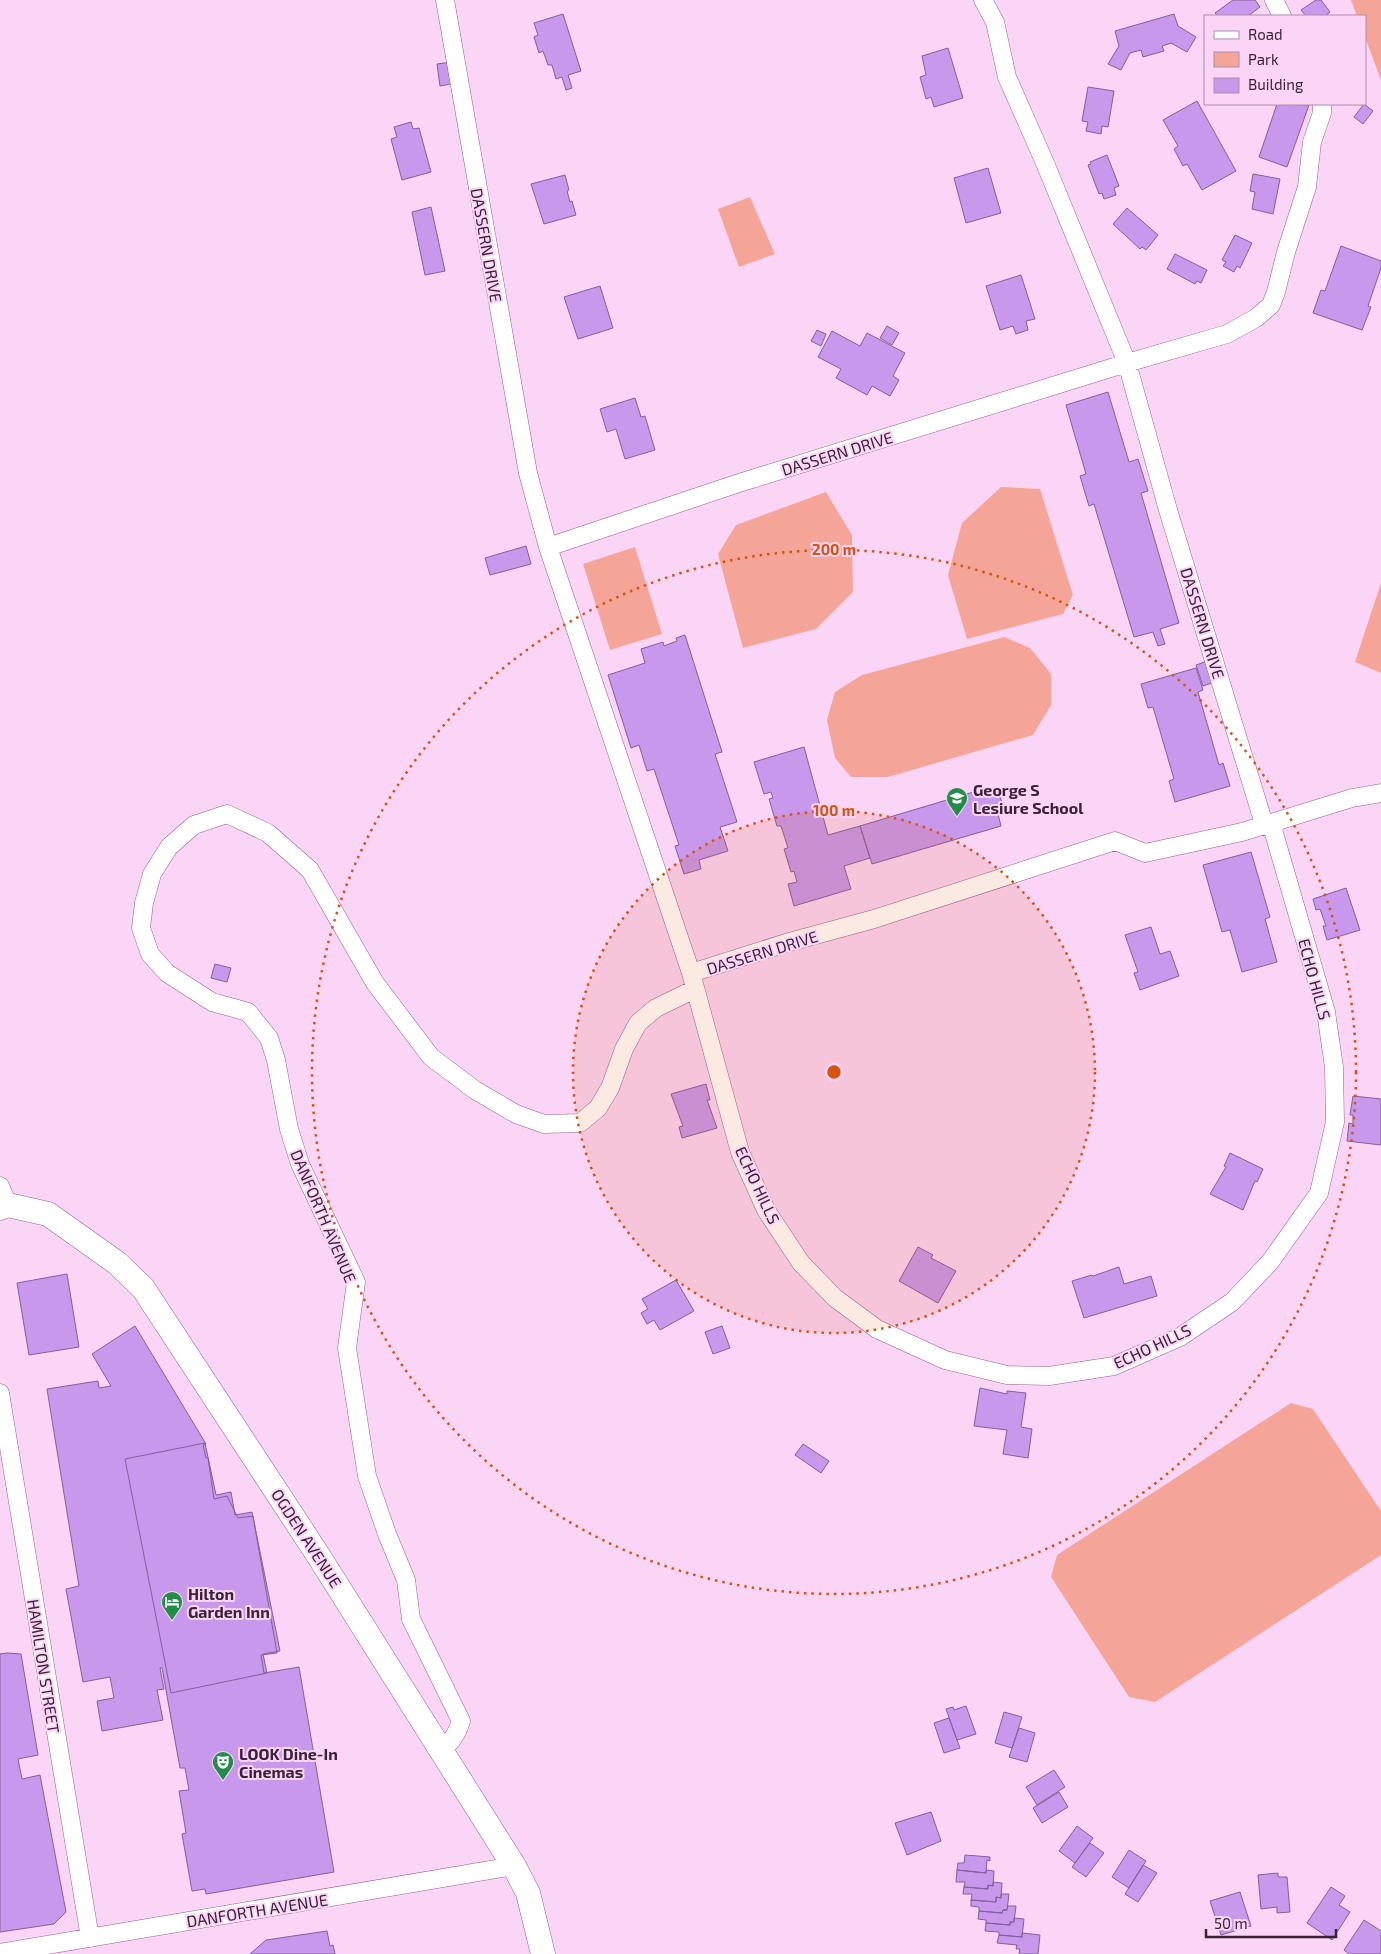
<svg xmlns="http://www.w3.org/2000/svg" width="1381" height="1954" font-family="'Exo 2',sans-serif">
<style>
.green{fill:#f5a597}
.building{fill:#c898ec;stroke:#825f9c}
.lines{fill:none;stroke-linecap:round;stroke-linejoin:round}
.street-casing{stroke:#965f91;stroke-width:19}
.secondary-casing{stroke:#965f91;stroke-width:25}
.street{stroke:#fff;stroke-width:18}
.secondary{stroke:#fff;stroke-width:24}
.ring{fill:none;stroke:#d65410;stroke-width:2.5;stroke-dasharray:2.5 5}
.labels{text-anchor:middle;dominant-baseline:central;stroke-width:4;stroke-linejoin:round;paint-order:stroke}
.street-label{font-size:16px;fill:#392237;stroke:#fbd5f6}
.poi-label{font-size:16px;font-weight:bold;fill:#392237;stroke:#fbd5f6;text-anchor:start}
.centre{fill:#d65410;stroke:#fbd5f6;stroke-width:2.5}
.ring-label{font-size:15px;text-anchor:middle;font-weight:bold;fill:#d65410;stroke:#fbd5f6;stroke-width:4;stroke-linejoin:round;paint-order:stroke}
</style>
<rect width="100%" height="100%" fill="#fbd5f6"/>
<!-- green -->
<path class="green" d="M 1351,0 L 1381,0 L 1381,80 L 1365,37 L 1365,16 L 1357,16 Z
M 750,197 L 775,254 L 739,267 L 718,209 Z
M 1001,487 L 1040,489 L 1073,595 L 1063,614 L 967,639 L 948,575 L 962,523 Z
M 826,492 L 852,535 L 853,592 L 816,629 L 743,648 L 718,554 L 736,525 Z
M 635,547 L 662,634 L 610,650 L 583,564 Z
M 1381,583 L 1381,673 L 1355,662 Z
M 1004,637 L 1030,648 L 1051,674 L 1051,705 L 1033,735 L 888,777 L 851,777 L 835,758 L 827,720 L 835,692 L 862,675 Z
M 1291,1403 L 1313,1409 L 1381,1511 L 1381,1555 L 1155,1702 L 1129,1697 L 1051,1577 L 1057,1555 Z"/>
<!-- building -->
<path class="building" d="M 1233,0 L 1255,0 L 1260,7 L 1248,16 L 1218,16 L 1215,13 Z
M 1316,0 L 1321,0 L 1330,12 L 1325,16 L 1306,16 L 1301,10 Z
M 563,14 L 581,71 L 568,75 L 572,88 L 566,90 L 562,77 L 556,79 L 552,65 L 548,65 L 543,51 L 539,53 L 534,37 L 538,35 L 534,23 Z
M 1174,14 L 1178,26 L 1196,37 L 1187,52 L 1171,43 L 1162,46 L 1164,51 L 1143,57 L 1141,50 L 1130,53 L 1121,70 L 1108,64 L 1119,46 L 1115,31 Z
M 948,48 L 963,98 L 934,107 L 931,97 L 926,99 L 920,77 L 926,75 L 922,56 Z
M 452,62 L 456,83 L 440,86 L 437,64 Z
M 1088,87 L 1114,91 L 1108,127 L 1102,126 L 1101,134 L 1086,131 L 1088,122 L 1082,121 Z
M 1197,101 L 1236,171 L 1202,190 L 1187,164 L 1183,166 L 1174,149 L 1178,146 L 1163,120 Z
M 1277,104 L 1309,105 L 1287,167 L 1259,157 Z
M 1364,104 L 1373,111 L 1363,124 L 1354,117 Z
M 411,122 L 413,129 L 419,128 L 431,172 L 402,180 L 391,139 L 397,137 L 394,127 Z
M 1107,155 L 1119,186 L 1114,188 L 1116,195 L 1104,199 L 1102,193 L 1099,194 L 1088,165 L 1091,164 L 1090,162 Z
M 988,168 L 1001,213 L 966,223 L 954,178 Z
M 1253,174 L 1280,179 L 1273,214 L 1252,209 L 1255,192 L 1250,191 Z
M 565,175 L 569,190 L 567,191 L 570,202 L 572,201 L 576,215 L 544,224 L 531,184 Z
M 431,207 L 445,271 L 425,275 L 412,212 Z
M 1127,208 L 1158,235 L 1146,250 L 1142,247 L 1140,249 L 1113,224 Z
M 1235,235 L 1252,243 L 1240,268 L 1237,266 L 1234,272 L 1223,266 L 1226,262 L 1222,260 Z
M 1341,246 L 1381,261 L 1381,268 L 1368,306 L 1371,307 L 1362,330 L 1313,313 L 1321,290 L 1325,291 Z
M 1175,254 L 1207,270 L 1201,283 L 1197,281 L 1195,284 L 1167,269 Z
M 1021,275 L 1035,319 L 1026,321 L 1028,330 L 1016,334 L 1013,326 L 1000,330 L 986,286 Z
M 600,286 L 613,328 L 578,339 L 564,297 Z
M 887,326 L 899,333 L 892,345 L 880,338 Z
M 817,330 L 826,334 L 821,346 L 811,341 Z
M 832,331 L 860,346 L 867,333 L 905,353 L 893,376 L 899,380 L 890,396 L 872,386 L 867,395 L 836,378 L 841,369 L 818,357 Z
M 1108,392 L 1129,462 L 1138,459 L 1148,491 L 1141,493 L 1179,623 L 1160,629 L 1165,644 L 1158,646 L 1153,632 L 1134,637 L 1094,504 L 1089,506 L 1080,476 L 1086,474 L 1066,405 Z
M 635,398 L 641,417 L 645,416 L 655,450 L 625,459 L 616,429 L 607,432 L 600,409 Z
M 526,546 L 531,564 L 490,575 L 485,558 Z
M 685,635 L 722,752 L 715,754 L 737,822 L 720,827 L 728,851 L 699,860 L 701,869 L 684,874 L 675,846 L 679,845 L 654,769 L 647,771 L 639,745 L 631,748 L 608,675 L 645,663 L 641,649 L 663,642 L 664,646 L 677,641 L 676,638 Z
M 1213,659 L 1220,680 L 1203,686 L 1196,665 Z
M 1196,668 L 1203,690 L 1198,692 L 1219,765 L 1223,763 L 1230,786 L 1175,802 L 1169,781 L 1174,779 L 1153,707 L 1148,708 L 1141,684 Z
M 804,747 L 828,835 L 860,826 L 870,858 L 844,866 L 851,889 L 794,906 L 788,884 L 797,882 L 794,871 L 791,872 L 784,849 L 788,848 L 781,826 L 777,826 L 769,799 L 773,798 L 771,792 L 764,794 L 754,762 Z
M 990,787 L 992,793 L 998,791 L 1004,808 L 997,810 L 1001,826 L 872,864 L 860,826 Z
M 1251,852 L 1270,917 L 1265,919 L 1277,962 L 1242,972 L 1230,930 L 1222,932 L 1203,865 Z
M 1346,888 L 1360,930 L 1327,940 L 1323,926 L 1326,926 L 1320,909 L 1316,910 L 1313,899 Z
M 1151,927 L 1160,954 L 1170,951 L 1179,976 L 1140,990 L 1134,973 L 1138,972 L 1125,935 Z
M 215,964 L 231,968 L 227,982 L 211,978 Z
M 706,1084 L 710,1100 L 707,1100 L 717,1128 L 682,1138 L 679,1127 L 683,1126 L 671,1094 Z
M 1353,1096 L 1381,1099 L 1381,1145 L 1347,1141 L 1349,1123 L 1353,1124 L 1353,1115 L 1350,1115 Z
M 1230,1153 L 1263,1169 L 1257,1182 L 1255,1181 L 1243,1210 L 1210,1194 L 1226,1167 L 1224,1166 Z
M 918,1247 L 933,1255 L 931,1258 L 956,1271 L 938,1303 L 899,1281 Z
M 1119,1267 L 1124,1284 L 1151,1276 L 1157,1296 L 1084,1318 L 1072,1281 L 1092,1275 L 1093,1276 Z
M 67,1274 L 79,1347 L 29,1355 L 17,1283 Z
M 676,1280 L 694,1311 L 660,1330 L 654,1320 L 647,1324 L 641,1313 L 648,1309 L 642,1299 Z
M 135,1326 L 206,1444 L 203,1445 L 206,1458 L 208,1458 L 214,1499 L 227,1496 L 238,1518 L 253,1516 L 277,1653 L 261,1655 L 264,1673 L 299,1667 L 334,1872 L 206,1894 L 205,1889 L 192,1891 L 182,1834 L 186,1833 L 179,1791 L 189,1790 L 185,1768 L 180,1768 L 162,1668 L 160,1668 L 164,1689 L 157,1690 L 163,1720 L 102,1731 L 97,1701 L 114,1698 L 110,1677 L 83,1682 L 66,1589 L 79,1586 L 47,1389 L 98,1381 L 99,1388 L 111,1386 L 92,1354 Z
M 722,1326 L 730,1348 L 713,1354 L 705,1332 Z
M 980,1388 L 1007,1394 L 1007,1391 L 1026,1393 L 1021,1427 L 1032,1429 L 1028,1458 L 1003,1454 L 1007,1430 L 974,1426 Z
M 205,1443 L 216,1495 L 231,1492 L 235,1515 L 252,1512 L 280,1651 L 263,1654 L 267,1673 L 171,1693 L 125,1459 Z
M 803,1444 L 829,1461 L 821,1473 L 795,1455 Z
M 7,1653 L 21,1654 L 38,1755 L 18,1759 L 22,1779 L 40,1775 L 66,1912 L 54,1924 L 0,1932 L 0,1654 Z
M 966,1706 L 976,1734 L 957,1740 L 946,1709 L 953,1707 L 954,1710 Z
M 1004,1712 L 1022,1717 L 1012,1748 L 995,1743 Z
M 949,1718 L 960,1748 L 944,1753 L 934,1723 Z
M 1019,1728 L 1035,1733 L 1027,1762 L 1009,1757 Z
M 1054,1770 L 1065,1787 L 1037,1805 L 1026,1787 Z
M 1059,1792 L 1068,1807 L 1042,1823 L 1033,1808 Z
M 931,1812 L 941,1841 L 907,1855 L 895,1823 Z
M 1077,1826 L 1093,1838 L 1075,1863 L 1059,1851 Z
M 1090,1843 L 1104,1853 L 1086,1877 L 1072,1867 Z
M 1129,1850 L 1146,1861 L 1129,1888 L 1112,1877 Z
M 965,1855 L 990,1857 L 990,1861 L 987,1860 L 986,1873 L 957,1870 L 958,1863 L 964,1863 Z
M 1143,1865 L 1157,1873 L 1138,1902 L 1125,1894 Z
M 957,1870 L 986,1873 L 986,1870 L 994,1871 L 993,1886 L 988,1885 L 988,1889 L 964,1887 L 965,1882 L 956,1882 Z
M 1278,1873 L 1278,1877 L 1287,1877 L 1290,1912 L 1277,1913 L 1277,1907 L 1261,1909 L 1258,1875 Z
M 993,1882 L 1002,1883 L 1001,1898 L 996,1897 L 996,1902 L 971,1900 L 972,1894 L 963,1894 L 964,1887 L 988,1889 L 988,1885 L 993,1886 Z
M 1331,1887 L 1345,1896 L 1339,1905 L 1350,1912 L 1332,1940 L 1307,1923 Z
M 1240,1892 L 1251,1926 L 1221,1935 L 1210,1901 Z
M 1001,1894 L 1009,1894 L 1007,1910 L 1003,1910 L 1002,1913 L 979,1911 L 979,1907 L 971,1906 L 971,1900 L 996,1902 L 996,1897 L 1001,1898 Z
M 1008,1906 L 1016,1906 L 1014,1922 L 1010,1922 L 1010,1925 L 986,1923 L 986,1920 L 978,1919 L 979,1911 L 1002,1913 L 1003,1910 L 1007,1910 Z
M 1014,1918 L 1024,1919 L 1022,1937 L 999,1935 L 999,1932 L 985,1931 L 986,1923 L 1010,1925 L 1010,1922 L 1014,1922 Z
M 1364,1920 L 1381,1931 L 1381,1954 L 1349,1954 L 1344,1950 Z
M 327,1931 L 330,1946 L 333,1945 L 335,1954 L 250,1954 L 266,1940 Z
M 1022,1933 L 1040,1935 L 1038,1954 L 1019,1954 L 1020,1949 L 1016,1949 L 1017,1945 L 997,1943 L 999,1935 L 1022,1937 Z"/>
<g class="lines">
<!-- street casing -->
<g class="street-casing">
<path id="street" d="M 445,0 L 528,473 L 548,547 L 691,973 L 740,1152 L 766,1210 L 801,1263 L 835,1298 L 877,1329 L 945,1360 L 1007,1375 L 1049,1376 L 1114,1366 L 1180,1337 L 1232,1302 L 1270,1262 L 1319,1193 L 1335,1122 L 1334,1067 L 1326,1012 L 1271,823
M 983,0 L 995,22 L 1007,77 L 1045,163 L 1127,363 L 1168,510 L 1264,824
M 1274,0 L 1282,16
M 548,547 L 739,483 L 1127,363 L 1227,334 L 1256,318 L 1271,305 L 1276,292 L 1286,252 L 1307,187 L 1312,142 L 1322,113 L 1322,104
M 691,973 L 786,943 L 874,919 L 1115,841 L 1145,853 L 1242,832 L 1352,798 L 1381,793
M 0,1186 L 8,1205
M 0,1393 L 90,1938
M 442,1750 C 452,1741 457,1734 461,1721 L 411,1619 L 406,1580 L 387,1534 L 367,1476 L 347,1348 L 356,1282 L 300,1164 L 289,1129 L 276,1060 L 269,1038 L 248,1012 L 212,1002 L 167,973 L 150,954 L 141,928 L 144,903 L 152,874 L 169,847 L 194,825 L 227,814 L 268,833 L 310,870 L 375,983 L 431,1057 L 475,1090 L 516,1114 L 544,1124 L 580,1123 L 598,1108 L 610,1088 L 624,1049 L 638,1023 L 656,1008 L 695,989
M 0,1953 L 514,1866"/>
</g>
<!-- secondary casing -->
<g class="secondary-casing">
<path id="secondary" d="M 0,1208 L 8,1205 L 48,1214 L 117,1263 L 143,1288 L 318,1555 L 514,1866 L 528,1893 L 543,1954"/>
</g>
<!-- street -->
<use href="#street" class="street"/>
<!-- secondary -->
<use href="#secondary" class="secondary"/>
</g>
<!-- distance rings -->
<circle cx="834" cy="1072" r="261" fill="#d65410" fill-opacity=".12"/>
<g class="ring">
<circle cx="834" cy="1072" r="261"/>
<circle cx="834" cy="1072" r="522"/>
</g>
<!-- icons -->
<defs>
<g id="school-pin" transform="scale(1.125)"><path d="M0 17L-7.5 6A9.5 9.5 0 1 1 7.5 6Z" fill="#208e46" stroke="#fbd5f6"/><path d="M0-5L7-2L0 1L-7-2ZM-4 1L0 2.5L4 1V4Q0 6-4 4Z" fill="#fff"/></g>
<g id="hotel-pin" transform="scale(1.125)"><path d="M0 17L-7.5 6A9.5 9.5 0 1 1 7.5 6Z" fill="#208e46" stroke="#fbd5f6"/><path d="M-6-4.5h1.5V1H6V5H4.5V3h-9V5H-6ZM-4 0a1.8 1.8 0 1 1 3.6 0ZM.5 0V-2.5h3Q6-2.5 6 0Z" fill="#fff"/></g>
<g id="theatre-pin" transform="scale(1.125)"><path d="M0 17L-7.5 6A9.5 9.5 0 1 1 7.5 6Z" fill="#208e46" stroke="#fbd5f6"/><path d="M-5-5.5Q0-4 5-5.5V0Q5 5 0 6Q-5 5-5 0ZM-3.3-2.5H-1v1.5H-3.3ZM1-2.5H3.3v1.5H1ZM-2.8 1Q0 5.5 2.8 1Z" fill="#fff"/></g>
</defs>
<g fill-rule="evenodd">
<use href="#school-pin" x="957" y="798"/>
<use href="#hotel-pin" x="172" y="1602"/>
<use href="#theatre-pin" x="223" y="1762"/>
</g>
<g class="labels">
<!-- street labels -->
<g class="street-label">
<text transform="translate(487 245) rotate(80)">DASSERN DRIVE</text>
<text transform="translate(837 453) rotate(-17)">DASSERN DRIVE</text>
<text transform="translate(1203 623) rotate(73)">DASSERN DRIVE</text>
<text transform="translate(762 952) rotate(-17)">DASSERN DRIVE</text>
<text transform="translate(1315 979) rotate(75)">ECHO HILLS</text>
<text transform="translate(758 1185) rotate(65)">ECHO HILLS</text>
<text transform="translate(324 1216) rotate(67)">DANFORTH AVENUE</text>
<text transform="translate(1152 1346) rotate(-25)">ECHO HILLS</text>
<text transform="translate(307 1538) rotate(57)">OGDEN AVENUE</text>
<text transform="translate(44 1666) rotate(81)">HAMILTON STREET</text>
<text transform="translate(257 1910) rotate(-9)">DANFORTH AVENUE</text>
</g>
<!-- poi labels -->
<g class="poi-label">
<text x="973" y="789">George S<tspan x="973" dy="18">Lesiure School</tspan></text>
<text x="188" y="1593">Hilton<tspan x="188" dy="18">Garden Inn</tspan></text>
<text x="239" y="1753">LOOK Dine-In<tspan x="239" dy="18">Cinemas</tspan></text>
</g>
</g>
<circle cx="834" cy="1072" r="8" class="centre"/>
<g class="ring-label">
<text x="834" y="555">200 m</text>
<text x="834" y="816">100 m</text>
</g>
<!-- legend -->
<rect x="1204" y="15" width="162" height="90" fill="#fbd5f6" stroke="#ad8daa"/>
<rect x="1214" y="31" width="25" height="8" fill="#ffffff" stroke="#ad8daa"/>
<text x="1248" y="40" font-size="15" fill="#392237">Road</text>
<rect x="1214" y="52" width="25" height="15" fill="#f5a597" stroke="#ad8daa"/>
<text x="1248" y="65" font-size="15" fill="#392237">Park</text>
<rect x="1214" y="78" width="25" height="15" fill="#c898ec" stroke="#ad8daa"/>
<text x="1248" y="90" font-size="15" fill="#392237">Building</text>
<!-- scale -->
<path d="M1206 1929v8h130v-8" fill="none" stroke="#392237" stroke-width="2.5"/>
<text x="1214" y="1929" font-size="15" fill="#392237" stroke="#fbd5f6" stroke-width="4" paint-order="stroke">50 m</text>
</svg>
